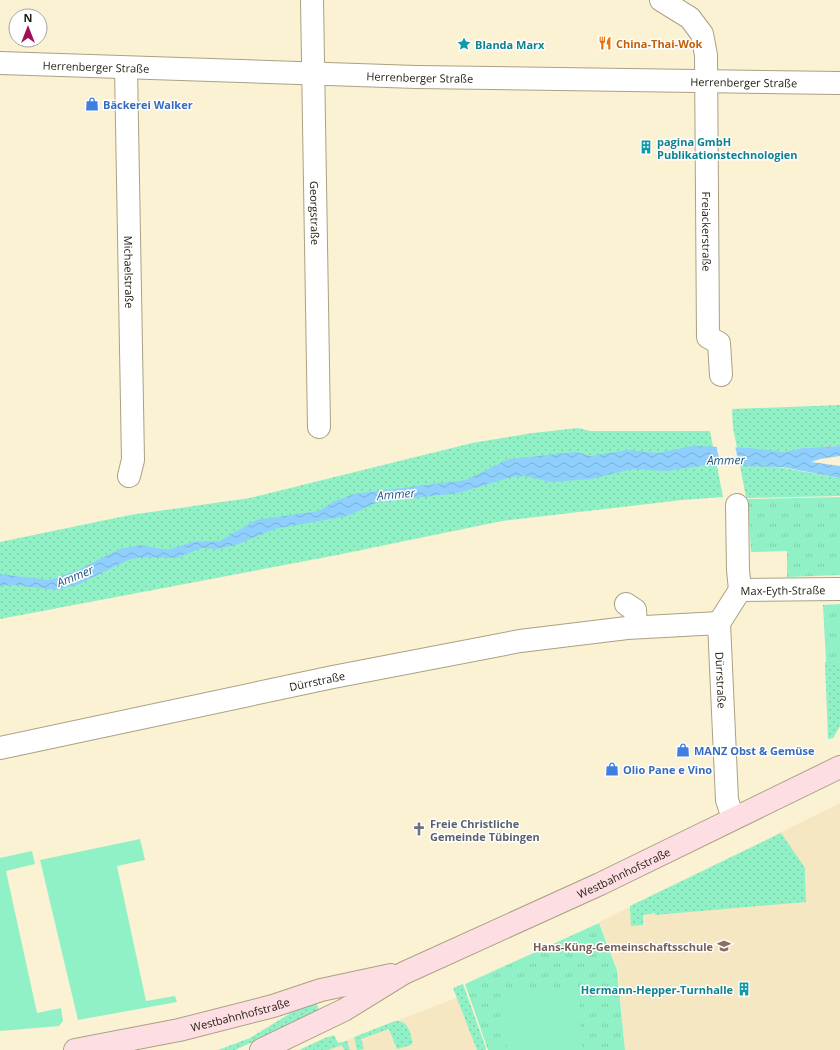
<svg xmlns="http://www.w3.org/2000/svg" width="840" height="1050" font-family="'Open Sans',sans-serif">
<style>
.built{fill:#f4e7c2}
.grass{fill:url(#grass-dots)}
.park{fill:url(#park-tufts)}
.garden{fill:#91f1c6}
.water{fill:url(#water-waves)}
.pier{fill:#fbf1d3}
.lines{fill:none;stroke-linecap:round;stroke-linejoin:round}
.minor-casing{stroke:#aaa184;stroke-width:24}
.secondary-casing{stroke:#aaa184;stroke-width:24}
.minor{stroke:#fff;stroke-width:22}
.secondary{stroke:#fddee3;stroke-width:22}
.labels{text-anchor:middle;dominant-baseline:central;stroke-width:3;stroke-linejoin:round;paint-order:stroke}
.food-label{font-size:11px;font-weight:bold;fill:#c56008;stroke:#fff;text-anchor:start}
.culture-label{font-size:11px;font-weight:bold;fill:#0d838f;stroke:#fff;text-anchor:start}
.street-label{font-size:11px;fill:#1f1c11;stroke:#fff}
.shop-label{font-size:11px;font-weight:bold;fill:#366cbe;stroke:#fff;text-anchor:start}
.worship-label{font-size:11px;font-weight:bold;fill:#5b616d;stroke:#fff;text-anchor:start}
.education-label{font-size:11px;font-weight:bold;fill:#785e54;stroke:#fff;text-anchor:end}
.water-label{font-size:12px;font-style:italic;fill:#1c597f;stroke:#fff}
</style>
<defs>
<pattern id="grass-dots" width="8" height="8" patternUnits="userSpaceOnUse"><rect width="8" height="8" fill="#91f1c6"/><path d="M2 2h.1M6 6h.1" fill="none" stroke="#7dcea9" stroke-width="1.8" stroke-linecap="round"/></pattern>
<pattern id="park-tufts" width="24" height="20" patternUnits="userSpaceOnUse"><rect width="24" height="20" fill="#91f1c6"/><path d="M3 7l-1-3M5 7V3M7 7l1-3M15 17l-1-3M17 17v-4M19 17l1-3" fill="none" stroke="#7dcea9"/></pattern>
<pattern id="water-waves" width="16" height="10" patternUnits="userSpaceOnUse"><rect width="16" height="10" fill="#8fcffd"/><path d="M0 5q4-4 8 0t8 0" fill="none" stroke="#7bb1d8"/></pattern>
</defs>
<rect width="100%" height="100%" fill="#fbf1d3"/>
<!-- built -->
<path class="built" d="M 840,803 L 840,1050 L 625,1050 L 618,970 L 599,922 Z
M 466,994 L 484,1050 L 322,1050 Z"/>
<!-- grass -->
<path class="grass" d="M 840,405 L 840,446 L 802,448 L 784,452 L 737,448 L 733,428 L 732,409 Z
M 578,428 L 590,431 L 710,431 L 723,497 L 682,500 L 502,521 L 337,555 L 0,619 L 0,542 L 130,515 L 250,498 L 472,443 L 533,433 Z
M 740,465 L 767,465 L 840,478 L 840,496 L 746,498 Z
M 840,646 L 840,726 L 833,738 L 828,739 L 825,662 L 828,661 Z
M 781,833 L 805,868 L 805,879 L 806,902 L 655,915 L 655,913 L 643,915 L 643,925 L 631,926 L 630,906 Z
M 463,984 L 486,1048 L 486,1050 L 477,1050 L 453,988 Z
M 316,1002 L 319,1011 L 235,1050 L 218,1050 L 250,1038 L 294,1011 Z
M 395,1021 C 409,1021 409,1031 413,1042 L 411,1045 L 397,1049 L 389,1029 L 361,1039 L 364,1049 L 357,1050 L 354,1037 Z
M 334,1035 L 338,1043 L 347,1041 L 350,1050 L 344,1050 L 342,1045 L 328,1050 L 299,1050 L 325,1038 Z"/>
<!-- park -->
<path class="park" d="M 840,497 L 840,575 L 787,577 L 787,551 L 751,552 L 748,499 Z
M 840,604 L 840,666 L 826,661 L 823,605 Z
M 599,923 L 617,970 L 625,1050 L 488,1050 L 465,984 Z"/>
<!-- garden -->
<path class="garden" d="M 140,839 L 145,860 L 117,866 L 146,1001 L 175,996 L 177,1002 L 78,1020 L 40,860 Z
M 32,851 L 35,864 L 6,871 L 37,1013 L 61,1008 L 63,1021 L 59,1026 L 0,1031 L 0,858 Z
M 578,988 L 582,1050 L 507,1050 L 503,993 Z"/>
<!-- water -->
<path class="water" d="M 692,446 L 750,448 L 784,452 L 802,448 L 840,446 L 840,456 L 820,459 L 811,462 L 840,466 L 840,478 L 782,467 L 705,465 L 667,471 L 632,469 L 591,479 L 551,482 L 525,476 L 512,477 L 458,493 L 378,502 L 347,516 L 274,529 L 236,545 L 217,549 L 202,548 L 176,558 L 142,557 L 128,560 L 77,585 L 56,590 L 15,585 L 0,586 L 0,574 L 49,580 L 76,571 L 120,549 L 140,545 L 167,550 L 194,542 L 220,541 L 256,520 L 319,511 L 333,502 L 354,494 L 466,480 L 509,459 L 576,452 L 591,456 L 628,450 L 658,453 Z"/>
<!-- pier -->
<path class="pier" d="M 716,445 L 735,446 L 740,468 L 721,467 Z"/>
<g class="lines">
<!-- minor casing -->
<g class="minor-casing">
<g id="minor">
<path id="s1" d="M 312,0 L 319,427"/>
<path id="s2" d="M 661,0 L 690,18 L 702,34 L 706,55 L 708,337 L 719,343 L 721,375"/>
<path id="s3" d="M 0,63 L 416,77 L 840,83"/>
<path id="s4" d="M 126,68 L 133,460 L 129,476"/>
<path d="M 737,505 L 738,570 L 740,590"/>
<path id="s5" d="M 740,590 L 840,589"/>
<path d="M 626,604 L 635,610 L 636,627"/>
<path d="M 719,623 L 740,590"/>
<path id="s6" d="M 0,748 L 333,677 L 520,641 L 627,628 L 719,623 L 727,800 L 733,818"/>
</g>
</g>
<!-- secondary casing -->
<g class="secondary-casing">
<g id="secondary">
<path id="s7" d="M 75,1050 L 179,1030 L 273,1006 L 321,990 L 391,975"/>
<path id="s8" d="M 261,1050 L 344,1010 L 404,973 L 600,884 L 840,767"/>
</g>
</g>
<!-- minor -->
<use href="#minor" class="minor"/>
<!-- secondary -->
<use href="#secondary" class="secondary"/>
</g>
<!-- icons -->
<defs>
<g id="restaurant-bare" transform="scale(1.08)"><path d="M-5-6h1v4h1v-4h1v4h1v-4h1v5L-1.5 .5V6h-2V.5L-5-1ZM5-6V6H3V1.5H1.5Q1.5-4 5-6Z" fill="#e8710a" stroke="#fff" stroke-width="2.5" paint-order="stroke"/></g>
<g id="sight-bare" transform="scale(1.08)"><path d="M0-6L1.8-2.2L6-1.7L2.9 1.2L3.7 5.4L0 3.3L-3.7 5.4L-2.9 1.2L-6-1.7L-1.8-2.2Z" fill="#0f9aa8" stroke="#fff" stroke-width="2.5" paint-order="stroke"/></g>
<g id="shop-bare" transform="scale(1.08)"><path d="M-5-2.5h2.3a2.7 3.5 0 0 1 5.4 0H5L5.5 6h-11ZM-1.5-2.5h3a1.5 2.3 0 0 0-3 0Z" fill="#3f7fe0" stroke="#fff" stroke-width="2.5" paint-order="stroke"/></g>
<g id="building-bare" transform="scale(1.08)"><path d="M-4-6H4V6H1V3H-1V6H-4ZM-2.5-4.3h1.7v1.8h-1.7ZM.8-4.3h1.7v1.8H.8ZM-2.5-1h1.7V.8h-1.7ZM.8-1h1.7V.8H.8Z" fill="#0f9aa8" stroke="#fff" stroke-width="2.5" paint-order="stroke"/></g>
<g id="church-bare" transform="scale(1.08)"><path d="M-1.2-6h2.4v3.5h3.3v2.4h-3.3V6h-2.4V-.1h-3.3v-2.4h3.3Z" fill="#6b7280" stroke="#fff" stroke-width="2.5" paint-order="stroke"/></g>
<g id="school-bare" transform="scale(1.08)"><path d="M0-5L7-2L0 1L-7-2ZM-4 1L0 2.5L4 1V4Q0 6-4 4Z" fill="#8d6e63" stroke="#fff" stroke-width="2.5" paint-order="stroke"/></g>
</defs>
<g fill-rule="evenodd">
<use href="#restaurant-bare" x="605" y="43"/>
<use href="#sight-bare" x="464" y="44"/>
<use href="#shop-bare" x="92" y="104"/>
<use href="#building-bare" x="646" y="147"/>
<use href="#shop-bare" x="683" y="750"/>
<use href="#shop-bare" x="612" y="769"/>
<use href="#church-bare" x="419" y="829"/>
<use href="#school-bare" x="724" y="946"/>
<use href="#building-bare" x="744" y="989"/>
</g>
<g class="labels">
<!-- food labels -->
<g class="food-label">
<text x="616" y="43">China-Thai-Wok</text>
</g>
<!-- culture labels -->
<g class="culture-label">
<text x="475" y="44">Blanda Marx</text>
<text x="657" y="141">pagina GmbH<tspan x="657" dy="13">Publikationstechnologien</tspan></text>
<text x="733" y="989" text-anchor="end">Hermann-Hepper-Turnhalle</text>
</g>
<!-- street labels -->
<g class="street-label">
<text stroke="none"><textPath href="#s3" startOffset="96">Herrenberger Straße</textPath></text>
<text stroke="none"><textPath href="#s3" startOffset="420">Herrenberger Straße</textPath></text>
<text stroke="none"><textPath href="#s3" startOffset="744">Herrenberger Straße</textPath></text>
<text stroke="none"><textPath href="#s1" startOffset="213">Georgstraße</textPath></text>
<text stroke="none"><textPath href="#s2" startOffset="252">Freiackerstraße</textPath></text>
<text stroke="none"><textPath href="#s4" startOffset="204">Michaelstraße</textPath></text>
<text stroke="none"><textPath href="#s5" startOffset="43">Max-Eyth-Straße</textPath></text>
<text stroke="none"><textPath href="#s6" startOffset="788">Dürrstraße</textPath></text>
<text stroke="none"><textPath href="#s6" startOffset="324">Dürrstraße</textPath></text>
<text stroke="none"><textPath href="#s8" startOffset="404">Westbahnhofstraße</textPath></text>
<text stroke="none"><textPath href="#s7" startOffset="169">Westbahnhofstraße</textPath></text>
</g>
<!-- shop labels -->
<g class="shop-label">
<text x="103" y="104">Bäckerei Walker</text>
<text x="694" y="750">MANZ Obst &amp; Gemüse</text>
<text x="623" y="769">Olio Pane e Vino</text>
</g>
<!-- worship labels -->
<g class="worship-label">
<text x="430" y="823">Freie Christliche<tspan x="430" dy="13">Gemeinde Tübingen</tspan></text>
</g>
<!-- education labels -->
<g class="education-label">
<text x="713" y="946">Hans-Küng-Gemeinschaftsschule</text>
</g>
<!-- water labels -->
<g class="water-label">
<text transform="translate(726 460) rotate(-1)">Ammer</text>
<text transform="translate(396 494) rotate(-5)">Ammer</text>
<text transform="translate(75 576) rotate(-22)">Ammer</text>
</g>
</g>
<!-- north arrow -->
<g transform="translate(28 28)"><circle r="19" fill="#ffffff" stroke="#a5a4a0"/>
<path d="M0-3L7 15L0 10L-7 15Z" fill="#a10f56"/>
<text y="-6" font-size="11" font-weight="bold" text-anchor="middle" fill="#1f1c11">N</text>
</g>
</svg>
